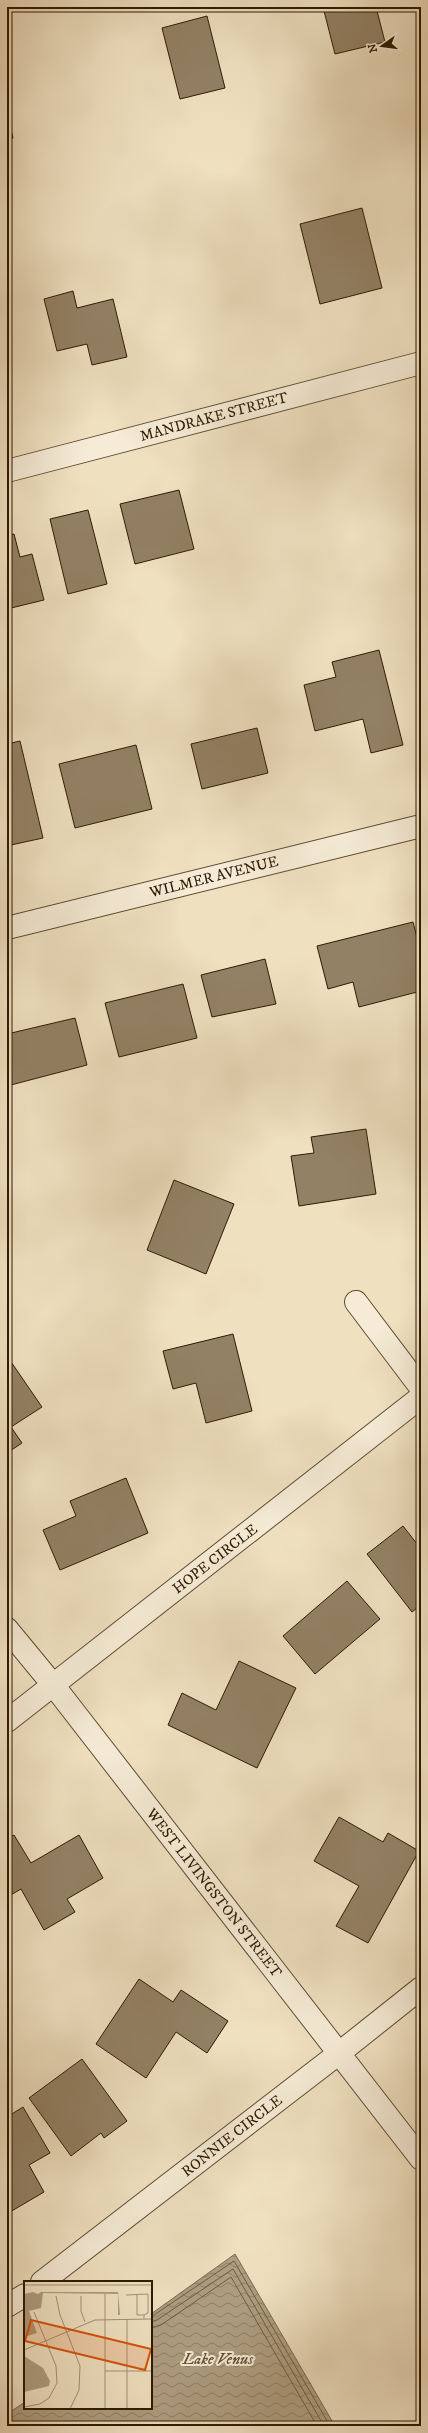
<svg xmlns="http://www.w3.org/2000/svg" width="428" height="2433" font-family="'IM FELL DW Pica',serif">
<style>
.water{fill:url(#water-waves);stroke:#7b694e}
.lines{fill:none;stroke-linecap:round;stroke-linejoin:round}
.shore{stroke:#6e5c42;stroke-width:1}
.building{fill:#938165;stroke:#2f1a03}
.minor-casing{stroke:#5f4c32;stroke-width:24}
.minor{stroke:#f5ebd6;stroke-width:22}
.labels{text-anchor:middle;dominant-baseline:central;stroke-width:4;stroke-linejoin:round;paint-order:stroke}
.street-label{font-size:15px;fill:#2f1a03;stroke:#f5ebd6}
.water-label{font-size:16px;font-style:italic;fill:#624e35;stroke:#f5ebd6}
.inset-road{fill:none;stroke:#a29174;stroke-width:1}
.view{fill:#d6530b;fill-opacity:0.15;stroke:#d6530b;stroke-width:2}
.inset-edge{fill:none;stroke:#2f1a03;stroke-width:2}
</style>
<defs>
<pattern id="water-waves" width="16" height="10" patternUnits="userSpaceOnUse"><rect width="16" height="10" fill="#ae9d80"/><path d="M0 5q4-4 8 0t8 0" fill="none" stroke="#8e7f67"/></pattern>
</defs>
<rect width="100%" height="100%" fill="#efe0c0"/>
<filter id="stains"><feTurbulence type="fractalNoise" baseFrequency=".005" numOctaves="4"/><feColorMatrix values="0 0 0 0 .2 0 0 0 0 .09 0 0 0 0 .02 0 0 0 .5 -.17"/></filter>
<radialGradient id="worn" r=".72"><stop offset=".6" stop-color="#630" stop-opacity="0"/><stop offset="1" stop-color="#630" stop-opacity=".3"/></radialGradient>
<!-- water -->
<path class="water" d="M 235,2254 L 335,2426 L 7,2426 L 7,2414 L 25,2402 L 25,2408 L 151,2408 L 151,2314 Z"/>
<g class="lines">
<!-- shore -->
<path class="shore" d="M 151,2317 L 234,2261 L 330,2426
M 151,2322 L 157,2320 L 233,2269 L 324,2426
M 151,2328 L 161,2325 L 231,2277 L 317,2426"/>
</g>
<!-- building -->
<path class="building" d="M 323,7 L 376,7 L 385,42 L 335,54 Z
M 207,16 L 225,88 L 180,99 L 162,28 Z
M 7,113 L 13,138 L 7,140 Z
M 362,208 L 382,288 L 320,304 L 300,224 Z
M 73,291 L 77,308 L 113,299 L 127,357 L 92,365 L 87,344 L 57,351 L 44,299 Z
M 179,490 L 194,549 L 135,564 L 120,504 Z
M 88,510 L 107,584 L 68,594 L 50,519 Z
M 14,534 L 20,557 L 32,554 L 44,600 L 7,609 L 7,536 Z
M 379,650 L 403,745 L 371,753 L 363,719 L 315,731 L 304,685 L 336,677 L 332,662 Z
M 257,728 L 268,773 L 202,789 L 191,744 Z
M 20,741 L 43,838 L 11,845 L 7,830 L 7,744 Z
M 136,745 L 152,809 L 75,828 L 59,764 Z
M 413,922 L 421,953 L 421,991 L 359,1007 L 353,982 L 328,989 L 317,946 Z
M 265,959 L 276,1004 L 212,1017 L 201,975 Z
M 183,984 L 197,1038 L 119,1057 L 105,1003 Z
M 75,1018 L 87,1065 L 7,1086 L 7,1034 Z
M 366,1129 L 376,1194 L 299,1206 L 291,1156 L 314,1153 L 311,1137 Z
M 174,1180 L 234,1204 L 206,1274 L 147,1250 Z
M 233,1334 L 252,1411 L 206,1423 L 196,1383 L 173,1389 L 163,1351 Z
M 7,1356 L 42,1407 L 11,1427 L 22,1443 L 7,1453 Z
M 126,1478 L 148,1533 L 60,1570 L 43,1530 L 76,1516 L 70,1501 Z
M 403,1526 L 421,1549 L 421,1605 L 412,1612 L 367,1554 Z
M 347,1581 L 380,1619 L 315,1674 L 283,1636 Z
M 239,1661 L 296,1688 L 257,1768 L 168,1725 L 182,1693 L 216,1710 Z
M 339,1817 L 383,1842 L 388,1833 L 419,1851 L 368,1943 L 336,1926 L 359,1886 L 314,1861 Z
M 14,1835 L 31,1863 L 79,1835 L 103,1878 L 67,1899 L 75,1912 L 44,1930 L 21,1889 L 9,1896 L 7,1893 L 7,1839 Z
M 139,1979 L 173,2002 L 181,1990 L 228,2021 L 207,2053 L 176,2032 L 146,2078 L 96,2044 Z
M 82,2059 L 127,2121 L 104,2138 L 101,2133 L 71,2156 L 29,2098 Z
M 23,2107 L 50,2153 L 29,2165 L 44,2192 L 10,2212 L 7,2206 L 7,2117 Z"/>
<g class="lines">
<!-- minor casing -->
<g class="minor-casing">
<path id="minor" d="M 7,471 L 421,363
M 7,928 L 421,826
M 356,1302 L 421,1388
M 7,1629 L 54,1686 L 421,2159
M 7,1721 L 421,1397
M 42,2282 L 338,2054 L 421,1988
M 7,2306 L 25,2295"/>
</g>
<!-- minor -->
<use href="#minor" class="minor"/>
</g>
<g class="labels">
<!-- street labels -->
<g class="street-label">
<text transform="translate(214 417) rotate(-15)">MANDRAKE STREET</text>
<text transform="translate(214 877) rotate(-14)">WILMER AVENUE</text>
<text transform="translate(215 1559) rotate(-38)">HOPE CIRCLE</text>
<text transform="translate(214 1893) rotate(52)">WEST LIVINGSTON STREET</text>
<text transform="translate(232 2136) rotate(-38)">RONNIE CIRCLE</text>
</g>
<!-- water labels -->
<g class="water-label">
<text x="218" y="2359">Lake Venus</text>
</g>
</g>
<!-- overview -->
<g transform="translate(24 2281)">
<rect width="128" height="128" fill="#efe0c0"/>
<path d="M 9,11 L 14,13 L 17,11 L 94,11 L 96,34 L 94,34 L 94,13 L 19,12 L 17,27 L 5,30 L 13,52 L 0,56 L 0,13 ZM 0,75 L 19,87 L 26,100 L 25,105 L 0,111 Z" fill="#ae9d80"/>
<path class="inset-road" d="M 0,4 L 128,4M 102,14 L 124,13 L 124,32 L 120,34 L 120,38M 113,14 L 113,34 L 120,34M 32,15 L 36,34 L 56,85 L 55,109 L 46,128M 57,15 L 57,30 L 61,41M 103,38 L 103,128M 0,69 L 71,39 L 128,38M 81,90 L 128,90M 0,126 L 16,123 L 25,117 L 33,102 L 32,85 L 10,31M 81,128 L 81,13M 128,128 L 128,98"/>
<path class="view" d="M 7,39 L 127,68 L 121,89 L 1,60 Z"/>
<rect width="128" height="128" class="inset-edge"/>
</g>
<!-- margin -->
<rect width="428" height="2433" fill="none" stroke="#efe0c0" stroke-width="24"/>
<rect x="8" y="8" width="412" height="2417" fill="none" stroke="#2f1a03" stroke-width="2"/>
<rect x="12" y="12" width="404" height="2409" fill="none" stroke="#2f1a03"/>
<!-- north arrow -->
<g transform="translate(382 46) rotate(256)" stroke="#f5ebd6" stroke-width="3" paint-order="stroke">
<path d="M0-3L7 15L0 10L-7 15Z" fill="#2f1a03"/>
<text y="-6" font-size="11" font-weight="bold" text-anchor="middle" fill="#2f1a03">N</text>
</g>
<rect width="100%" height="100%" filter="url(#stains)"/>
<rect width="100%" height="100%" fill="url(#worn)"/>
</svg>
